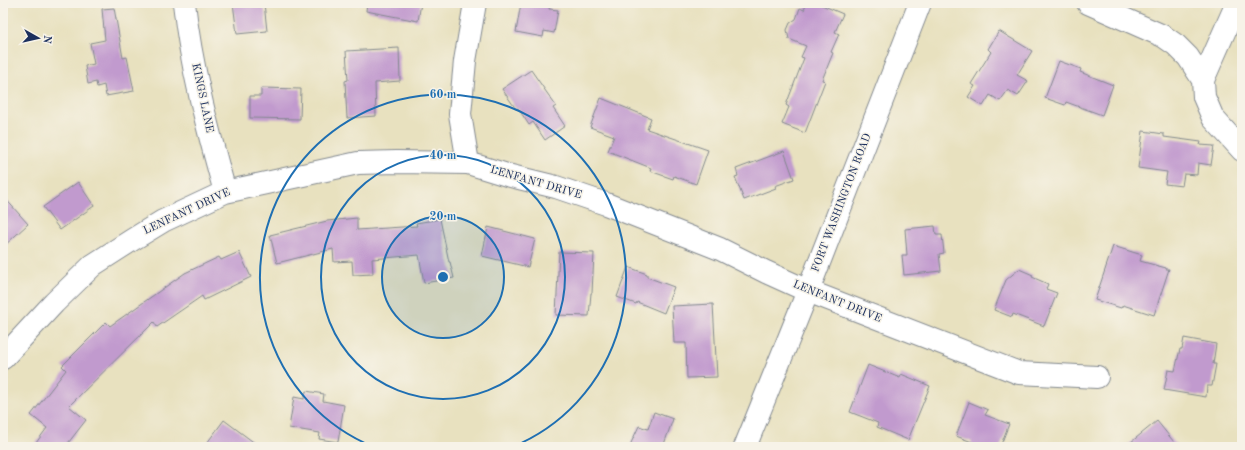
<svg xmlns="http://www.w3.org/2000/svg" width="1245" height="450" font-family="'Old Standard TT',serif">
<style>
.building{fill:#c19ace}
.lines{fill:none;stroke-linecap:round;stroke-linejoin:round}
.minor-casing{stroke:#82888e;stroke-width:24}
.minor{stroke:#fff;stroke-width:22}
.ring{fill:none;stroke:#1f6fb2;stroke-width:2}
.labels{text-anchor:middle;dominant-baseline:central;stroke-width:3;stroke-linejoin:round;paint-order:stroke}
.street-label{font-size:11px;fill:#1b2f5e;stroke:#f7f3e8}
.centre{fill:#1f6fb2;stroke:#f7f3e8;stroke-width:2}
.ring-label{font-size:12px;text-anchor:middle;font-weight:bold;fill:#1f6fb2;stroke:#f7f3e8;stroke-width:3;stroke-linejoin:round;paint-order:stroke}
</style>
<rect width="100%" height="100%" fill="#f7f3e8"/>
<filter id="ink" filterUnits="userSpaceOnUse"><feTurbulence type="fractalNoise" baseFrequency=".025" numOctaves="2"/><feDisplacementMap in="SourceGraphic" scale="8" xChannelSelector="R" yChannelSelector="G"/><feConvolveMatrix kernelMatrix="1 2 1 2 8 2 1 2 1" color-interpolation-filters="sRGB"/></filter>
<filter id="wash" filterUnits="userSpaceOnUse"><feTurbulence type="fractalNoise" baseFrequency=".012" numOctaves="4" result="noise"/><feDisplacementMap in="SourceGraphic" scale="16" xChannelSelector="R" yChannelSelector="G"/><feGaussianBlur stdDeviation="0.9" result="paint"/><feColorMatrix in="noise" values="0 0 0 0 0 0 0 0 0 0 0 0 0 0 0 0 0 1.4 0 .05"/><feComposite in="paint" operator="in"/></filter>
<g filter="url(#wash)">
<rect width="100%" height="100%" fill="#e8e1bf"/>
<g id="blocks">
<!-- building -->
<path class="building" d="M 233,3 L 264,3 L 267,31 L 237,34 Z
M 367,3 L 421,3 L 418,21 L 366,11 Z
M 521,3 L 550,3 L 549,9 L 558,10 L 554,33 L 544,31 L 543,37 L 516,32 Z
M 807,3 L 817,3 L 843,14 L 835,32 L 839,34 L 831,52 L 833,53 L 822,80 L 825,81 L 805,133 L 782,124 L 789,107 L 786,105 L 804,58 L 801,57 L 806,46 L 789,39 L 787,30 L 790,23 L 796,19 L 800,8 L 804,10 Z
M 114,8 L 123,58 L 127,57 L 134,91 L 106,96 L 104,85 L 97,87 L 96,82 L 88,84 L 85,66 L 94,64 L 90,43 L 105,40 L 102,9 Z
M 999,31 L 1032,51 L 1017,75 L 1028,81 L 1018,96 L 1008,90 L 1000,101 L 990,95 L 983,106 L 968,97 L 975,86 L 971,84 L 991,52 L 988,49 Z
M 399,48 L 400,81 L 375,83 L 376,116 L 347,118 L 345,81 L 348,80 L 346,51 Z
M 1059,61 L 1081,69 L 1080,72 L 1113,85 L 1102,115 L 1066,102 L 1065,105 L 1045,98 Z
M 531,70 L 556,106 L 553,108 L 565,126 L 545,140 L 533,122 L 529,125 L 518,108 L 516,109 L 502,89 Z
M 261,88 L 301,89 L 300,119 L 250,118 L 250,96 L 261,96 Z
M 601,98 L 651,118 L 647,129 L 708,150 L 696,184 L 674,176 L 673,179 L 650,171 L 651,168 L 608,151 L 614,136 L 590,127 Z
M 1143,131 L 1164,134 L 1164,137 L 1201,142 L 1200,145 L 1214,146 L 1211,165 L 1198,163 L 1197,175 L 1184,174 L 1182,186 L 1165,184 L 1167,172 L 1138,168 Z
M 784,151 L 794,179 L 775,186 L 776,188 L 744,200 L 735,177 L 738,176 L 736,169 Z
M 78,182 L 94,206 L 60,230 L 43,207 Z
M 3,196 L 28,224 L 3,247 Z
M 357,218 L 357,230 L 417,226 L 416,223 L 440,219 L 449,262 L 450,262 L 454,278 L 424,283 L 419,255 L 372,259 L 373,274 L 353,275 L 352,261 L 334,262 L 333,249 L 277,263 L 270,235 L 327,221 Z
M 935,226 L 936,235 L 942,235 L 944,253 L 939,254 L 941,271 L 904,275 L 902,255 L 907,255 L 905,229 Z
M 488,227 L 535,239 L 528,267 L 482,256 Z
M 1113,246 L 1142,255 L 1140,261 L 1166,268 L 1166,269 L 1169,269 L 1154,315 L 1123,305 L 1121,308 L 1095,300 Z
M 239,252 L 251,277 L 204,300 L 202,296 L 157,327 L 154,322 L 69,406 L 86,420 L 65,447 L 33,447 L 47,428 L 31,415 L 66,370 L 62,366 L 106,322 L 110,326 L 185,273 L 219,257 L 221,260 Z
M 559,252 L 594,253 L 592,293 L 591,293 L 589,316 L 556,315 Z
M 628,267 L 647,274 L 647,277 L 674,287 L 664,313 L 637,302 L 636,304 L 617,297 Z
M 1019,269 L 1033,275 L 1032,277 L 1048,284 L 1046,289 L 1057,293 L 1044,326 L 1013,314 L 1012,317 L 994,310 L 1006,280 Z
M 713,304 L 717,377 L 687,378 L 686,343 L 674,343 L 672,306 Z
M 1184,338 L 1216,344 L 1213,364 L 1216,364 L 1212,386 L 1207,386 L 1206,397 L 1164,390 L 1168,370 L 1175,371 L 1180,349 L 1182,349 Z
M 868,365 L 900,378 L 901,374 L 930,386 L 908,440 L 877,427 L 878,423 L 850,412 Z
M 306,391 L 324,394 L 323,401 L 344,405 L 338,442 L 319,439 L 320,433 L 289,428 L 294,397 L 304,399 Z
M 969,402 L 988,410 L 985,415 L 1009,424 L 1000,447 L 970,447 L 972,442 L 956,436 Z
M 654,412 L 673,419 L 663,447 L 631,447 L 631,443 L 639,426 L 648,429 Z
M 224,420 L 260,447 L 204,447 Z
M 1157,421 L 1178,447 L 1125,447 Z"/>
</g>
</g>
<g filter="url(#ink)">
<use href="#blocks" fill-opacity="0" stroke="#82888e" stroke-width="1"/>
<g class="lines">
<!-- minor casing -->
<g class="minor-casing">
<path id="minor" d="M 184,3 C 191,67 208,130 225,192
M 1088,3 L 1163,36 L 1176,45 L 1188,57 L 1203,80
M 1237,3 L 1203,80 L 1204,97 L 1213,118 L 1242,150
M 468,163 L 460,114 L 465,61 L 475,3
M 3,358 L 54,303 L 93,265 L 132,240 L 163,221 L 225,192 L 358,163 L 397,162 L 468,163 L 507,175 L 556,187 L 606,204 L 720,249 L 766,272 L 808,291 L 1019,373 L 1097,377
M 745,447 L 808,291 L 920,3"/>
</g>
<!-- minor -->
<use href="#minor" class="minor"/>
</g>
</g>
<!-- distance rings -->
<circle cx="443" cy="277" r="61" fill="#1f6fb2" fill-opacity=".12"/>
<g class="ring">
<circle cx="443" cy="277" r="61"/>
<circle cx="443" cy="277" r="122"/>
<path d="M374 447A183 183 0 1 1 512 447"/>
</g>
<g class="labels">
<!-- street labels -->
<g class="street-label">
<text transform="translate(202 98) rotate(78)">KINGS LANE</text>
<text transform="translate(536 183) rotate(16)">LENFANT DRIVE</text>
<text transform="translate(842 203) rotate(-69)">FORT WASHINGTON ROAD</text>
<text transform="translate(187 212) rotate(-25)">LENFANT DRIVE</text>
<text transform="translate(837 302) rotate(22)">LENFANT DRIVE</text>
</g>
</g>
<circle cx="443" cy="277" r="6" class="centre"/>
<g class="ring-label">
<text x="443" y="98">60 m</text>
<text x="443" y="159">40 m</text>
<text x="443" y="220">20 m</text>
</g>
<!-- margin -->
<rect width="1245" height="450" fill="none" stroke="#f7f3e8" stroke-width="16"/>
<!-- north arrow -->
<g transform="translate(38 38) rotate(98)" stroke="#f7f3e8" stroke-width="3" paint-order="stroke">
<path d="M0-3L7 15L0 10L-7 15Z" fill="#1b2f5e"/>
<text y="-6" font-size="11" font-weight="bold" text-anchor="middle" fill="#1b2f5e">N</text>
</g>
</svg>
